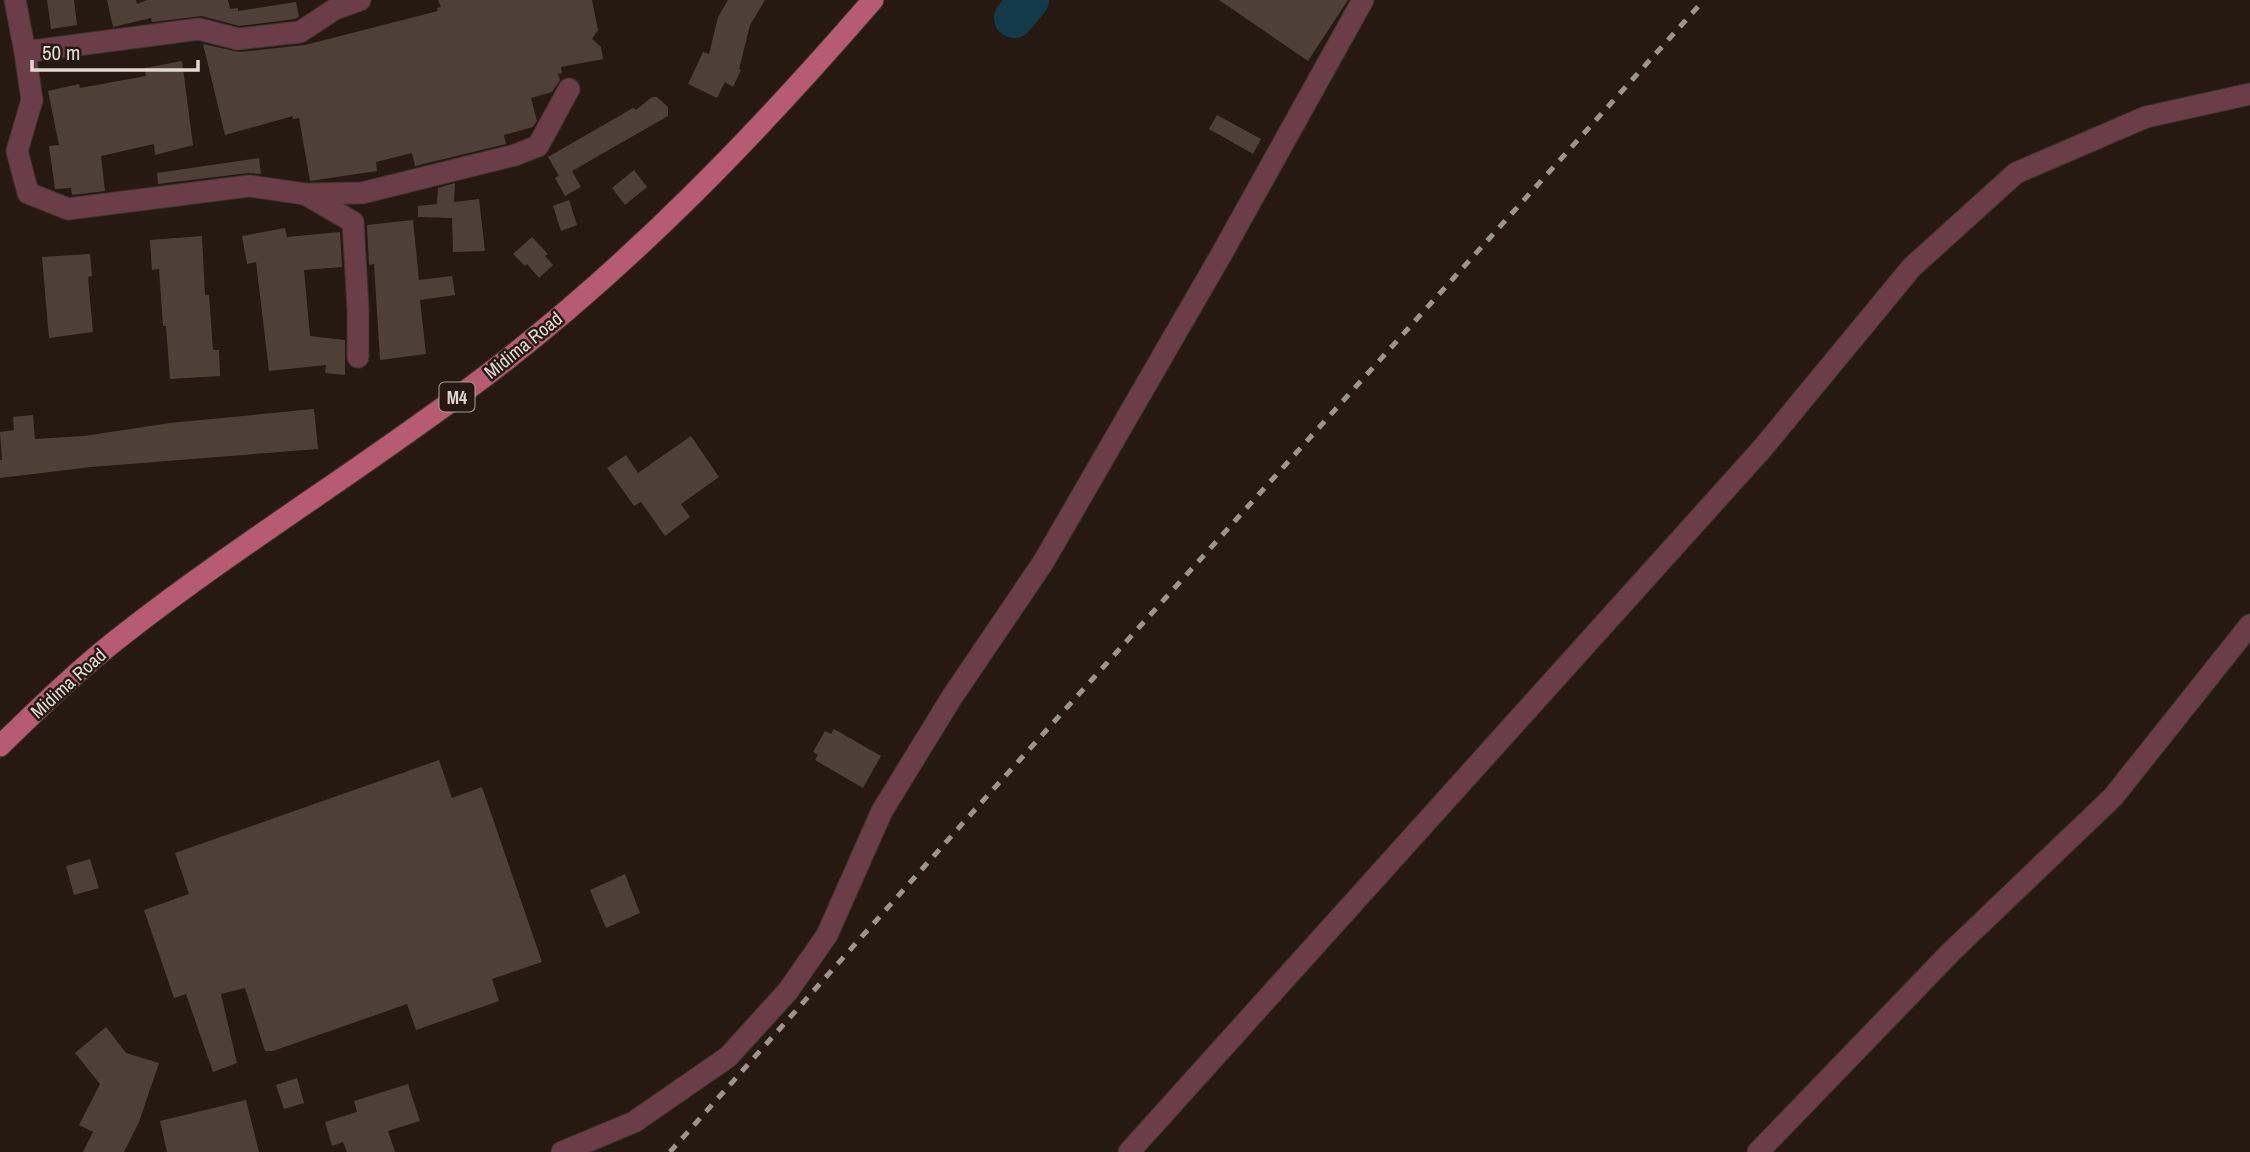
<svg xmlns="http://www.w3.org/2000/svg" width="2250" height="1152" font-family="'Archivo Narrow',sans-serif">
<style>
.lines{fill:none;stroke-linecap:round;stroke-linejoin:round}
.river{stroke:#133a48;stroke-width:40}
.building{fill:#4e4037}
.street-casing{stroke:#3f342c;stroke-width:23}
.primary-casing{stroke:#3f342c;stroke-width:23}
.street{stroke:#6a3d48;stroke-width:21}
.primary{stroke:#b75b72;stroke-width:21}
.rail{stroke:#9e948e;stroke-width:5;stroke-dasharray:9 9;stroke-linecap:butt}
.labels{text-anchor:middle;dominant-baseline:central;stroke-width:5;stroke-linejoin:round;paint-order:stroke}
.shield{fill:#251911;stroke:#a99f99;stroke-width:2}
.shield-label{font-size:18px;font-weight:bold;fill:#e1d8d3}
.street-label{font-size:19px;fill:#e1d8d3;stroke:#251911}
</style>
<rect width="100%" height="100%" fill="#251911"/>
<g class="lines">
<!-- river -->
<path class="river" d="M 1014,18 L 1029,0"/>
</g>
<!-- building -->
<path class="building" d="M 47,0 L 74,0 L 77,25 L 51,29 Z
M 107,0 L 136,0 L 137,4 L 147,0 L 228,0 L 230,9 L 238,8 L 238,11 L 296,2 L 299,17 L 295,19 L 239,26 L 202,16 L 152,22 L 151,18 L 113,27 Z
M 438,0 L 592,0 L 598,30 L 592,39 L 601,47 L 603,59 L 561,67 L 562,73 L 558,74 L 560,80 L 552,92 L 531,98 L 537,121 L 533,127 L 504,135 L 506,144 L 415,166 L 412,153 L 376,162 L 377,171 L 310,181 L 299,118 L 293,119 L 293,116 L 225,135 L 203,44 L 239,52 L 305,45 L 438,11 L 437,8 L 441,7 Z
M 728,0 L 765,0 L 750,25 L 739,69 L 741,70 L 733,87 L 725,82 L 717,98 L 688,84 L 703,52 L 709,54 L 718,17 Z
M 1219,0 L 1348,0 L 1308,61 Z
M 182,61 L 193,145 L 155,155 L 154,144 L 101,156 L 105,191 L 72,195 L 71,188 L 55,189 L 49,146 L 59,145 L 48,91 L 79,84 L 80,88 L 146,76 L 145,68 Z
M 652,97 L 657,97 L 668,107 L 668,116 L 572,171 L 581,187 L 565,196 L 555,178 L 559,176 L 548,157 L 633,108 L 636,110 Z
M 1217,115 L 1261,139 L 1253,154 L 1209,129 Z
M 259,158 L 261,174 L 248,173 L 158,184 L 157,173 Z
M 634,170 L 647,187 L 625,205 L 612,188 Z
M 455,183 L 454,202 L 479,199 L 485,251 L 453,252 L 452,218 L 418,217 L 418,206 L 437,204 L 438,188 Z
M 569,200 L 577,225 L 561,231 L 553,206 Z
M 413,220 L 419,280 L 452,276 L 455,295 L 420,300 L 426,354 L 380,360 L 374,264 L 369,265 L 367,225 Z
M 285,228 L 287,237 L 340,232 L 342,267 L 304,270 L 310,336 L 345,340 L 345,375 L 325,373 L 326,365 L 269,371 L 256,262 L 247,264 L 242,236 Z
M 202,236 L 205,295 L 209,295 L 213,350 L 219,350 L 220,376 L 170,379 L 166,326 L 163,326 L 159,269 L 152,270 L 150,240 Z
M 532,237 L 548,254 L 545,256 L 553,265 L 539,278 L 527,264 L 525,266 L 513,254 Z
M 90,254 L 92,276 L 88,277 L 93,332 L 49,338 L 42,257 Z
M 314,409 L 318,449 L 91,467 L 0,478 L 0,460 L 2,460 L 0,432 L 14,430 L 13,417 L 33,415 L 35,439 L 84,436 L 170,423 Z
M 691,436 L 719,477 L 681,504 L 690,517 L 665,536 L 641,502 L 634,506 L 607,468 L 626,455 L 638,473 Z
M 834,729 L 881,756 L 863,788 L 815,760 L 818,755 L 813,752 L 825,731 L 831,734 Z
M 439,760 L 452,798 L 482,787 L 542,962 L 492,979 L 499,1001 L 416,1030 L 407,1004 L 273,1051 L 265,1051 L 245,988 L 221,994 L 237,1063 L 213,1072 L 186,994 L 174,998 L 144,910 L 189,894 L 175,853 Z
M 90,859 L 99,888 L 74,895 L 66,866 Z
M 625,874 L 640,913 L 606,928 L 590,890 Z
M 106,1027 L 126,1053 L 159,1063 L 139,1122 L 124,1152 L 83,1152 L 93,1132 L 79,1125 L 100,1084 L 75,1053 Z
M 297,1078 L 304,1103 L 284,1109 L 276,1085 Z
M 408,1084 L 420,1121 L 388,1131 L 395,1152 L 347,1152 L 343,1142 L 332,1146 L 325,1122 L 357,1112 L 354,1101 Z
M 246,1100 L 259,1152 L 167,1152 L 160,1121 Z"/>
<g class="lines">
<!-- street casing -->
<g class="street-casing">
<path id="street" d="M 15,0 L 25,52 L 199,29 L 238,39 L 300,32 L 335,9 L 360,0
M 25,52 L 32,100 L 17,151 L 28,193 L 68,209 L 249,186 L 305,194 L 353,222 L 358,309 L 358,357
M 307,194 L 362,193 L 515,155 L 538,146 L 569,89
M 562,1152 L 634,1122 L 728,1057 L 788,991 L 827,935 L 882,811 L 952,697 L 1044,561 L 1221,255 L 1363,0
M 1129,1152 L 1761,450 L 1912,267 L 2016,173 L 2146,117 L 2250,94
M 1758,1152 L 1952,951 L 2113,797 L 2250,625"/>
</g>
<!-- primary casing -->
<g class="primary-casing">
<path id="primary" d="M 0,746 C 40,707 80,668 124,634 C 243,541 372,463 492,371 C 633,263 757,134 873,0"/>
</g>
<!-- street -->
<use href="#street" class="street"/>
<!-- primary -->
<use href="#primary" class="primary"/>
<!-- rail -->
<path class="rail" d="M 670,1152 L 980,804 L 1704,0"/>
</g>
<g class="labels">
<!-- shield labels -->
<rect class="shield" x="439.5" y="382.5" width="35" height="29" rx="5"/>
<g class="shield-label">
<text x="457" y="397">M4</text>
</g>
<!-- street labels -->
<g class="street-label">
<text transform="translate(523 345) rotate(-39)">Midima Road</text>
<text transform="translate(68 683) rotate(-42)">Midima Road</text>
</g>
</g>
<!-- scale -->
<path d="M32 60v10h166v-10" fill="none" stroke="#e1d8d3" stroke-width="3.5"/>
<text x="42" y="60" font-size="21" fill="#e1d8d3" stroke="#251911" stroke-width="5" paint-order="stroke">50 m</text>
</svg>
